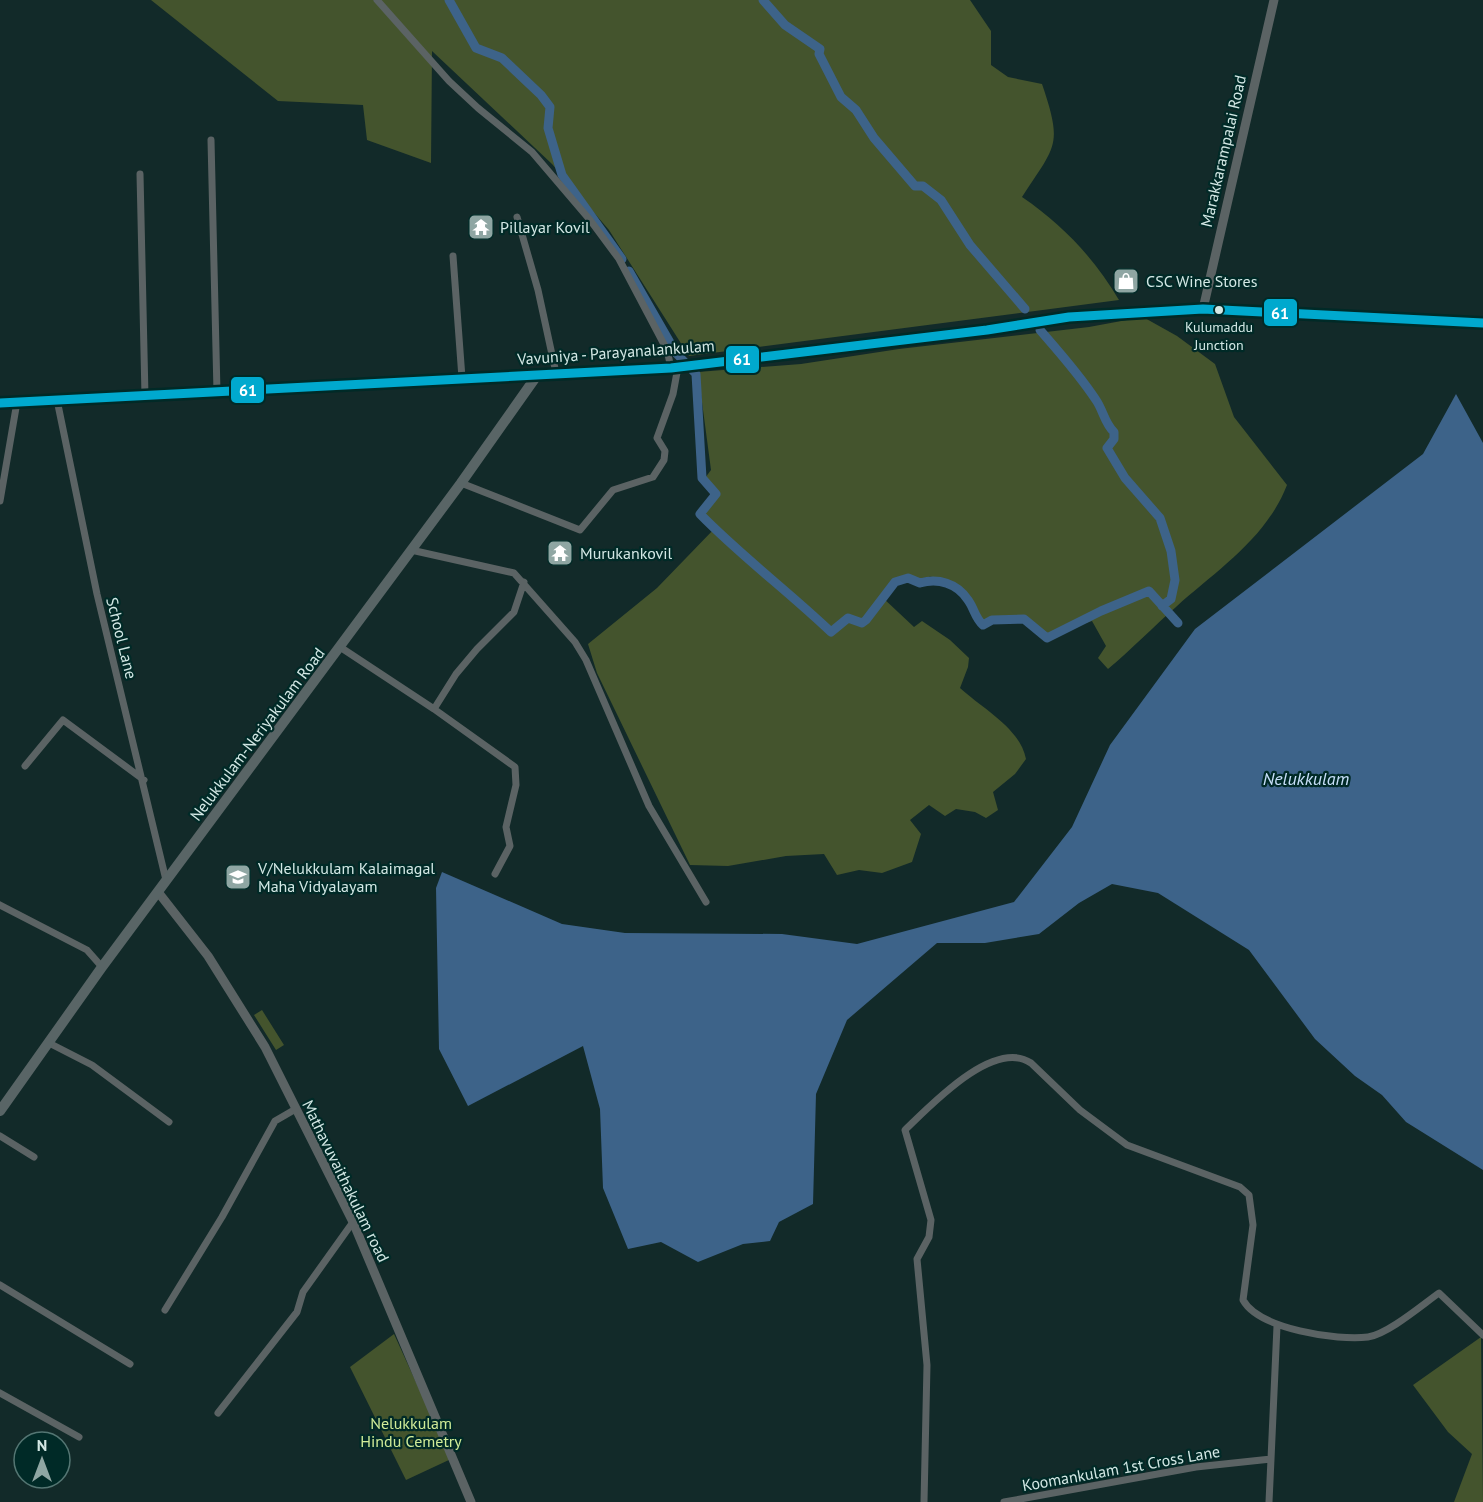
<svg xmlns="http://www.w3.org/2000/svg" width="1483" height="1502" font-family="'PT Sans',sans-serif">
<style>
.green{fill:#44542d}
.water{fill:#3d6389}
.lines{fill:none;stroke-linecap:round;stroke-linejoin:round}
.canal{stroke:#3d6389;stroke-width:9}
.minor{stroke:#5b6364;stroke-width:7}
.tertiary{stroke:#5b6364;stroke-width:9}
.secondary{stroke:#596566;stroke-width:10}
.trunk{stroke:#526162;stroke-width:12}
.bus-1-casing{stroke:#002a27;stroke-width:14}
.bus-1{stroke:#00a9ce;stroke-width:9}
.bus-dot{fill:#d3e8e5;stroke:#002a27;stroke-width:2}
.labels{text-anchor:middle;dominant-baseline:central;stroke-width:4.5;stroke-linejoin:round;paint-order:stroke}
.bus-label{font-size:14px;fill:#d3e8e5;stroke:#002a27}
.street-label{font-size:16px;fill:#d3e8e5;stroke:#002a27}
.poi-label{font-size:16px;fill:#d3e8e5;stroke:#002a27;text-anchor:start}
.park-label{font-size:16px;fill:#d0ec98;stroke:#002a27}
.water-label{font-size:18px;font-style:italic;fill:#c8e0fa;stroke:#002a27}
.line-badge{stroke:#002a27;stroke-width:2}
.badge-label{font-size:16px;text-anchor:middle;font-weight:bold;fill:#fff}
</style>
<rect width="100%" height="100%" fill="#122a29"/>
<!-- green -->
<path class="green" d="M 151,0 L 970,0 L 991,31 L 991,65 L 1008,77 L 1042,84 C 1063,146 1056,145 1022,197 C 1063,225 1094,258 1119,300 L 689,356 L 609,230 L 552,164 L 432,51 L 431,163 L 367,140 L 363,105 L 278,101 Z
M 1143,317 L 1177,336 L 1215,364 L 1234,417 L 1287,485 C 1266,539 1217,570 1176,607 C 1153,627 1132,649 1108,669 L 1098,658 L 1106,646 L 1092,621 L 1048,635 L 1024,616 L 997,617 L 984,621 C 972,602 958,578 932,577 C 927,576 923,579 918,580 C 911,581 902,580 894,581 L 882,597 L 914,627 L 922,621 L 950,640 L 969,658 L 968,667 L 960,688 C 983,709 1020,728 1026,759 L 1015,774 L 993,792 L 998,810 L 986,818 L 975,812 L 956,809 L 945,816 L 929,805 L 910,820 L 921,834 L 912,862 L 882,873 L 859,870 L 837,875 L 824,854 L 786,856 L 728,866 L 690,865 L 597,673 L 588,644 L 657,588 L 716,527 L 704,514 L 719,494 L 705,478 L 711,470 L 698,372 L 801,364 L 899,349 L 1089,327 Z
M 262,1010 L 284,1045 L 276,1050 L 254,1015 Z
M 394,1334 L 451,1459 L 406,1480 L 350,1367 Z
M 1481,1337 L 1483,1502 L 1454,1502 L 1472,1454 L 1448,1432 L 1413,1385 Z"/>
<!-- water -->
<path class="water" d="M 1456,394 L 1483,443 L 1483,1170 L 1406,1122 L 1382,1095 L 1355,1076 L 1315,1039 L 1249,950 L 1158,893 L 1112,884 L 1079,903 L 1039,934 L 985,943 L 937,943 L 847,1020 L 816,1094 L 813,1204 L 779,1222 L 770,1241 L 743,1244 L 698,1262 L 661,1242 L 628,1249 L 603,1188 L 600,1109 L 583,1046 L 468,1106 L 439,1049 L 436,888 L 442,872 L 562,924 L 625,933 L 782,934 L 857,944 L 1014,902 L 1072,827 L 1110,745 L 1195,629 L 1423,454 Z"/>
<g class="lines">
<!-- canal -->
<path class="canal" d="M 449,0 L 476,48 L 502,58 L 541,95 L 550,107 L 548,128 L 562,175 L 622,259
M 763,0 L 785,25 L 820,49 L 819,54 L 841,97 L 856,110 L 874,138 L 915,186 L 923,186 L 941,200 L 970,245 L 1025,309
M 629,271 L 676,353 L 696,374 L 702,478 L 716,494 L 700,514 C 741,556 788,591 831,632 L 848,618 L 862,623 L 866,620 L 895,582 L 908,578 L 920,583 C 938,578 957,583 968,600 C 974,608 975,618 983,625 L 992,620 L 1024,619 L 1047,638 L 1101,611 L 1149,591 L 1178,623
M 1040,330 C 1060,353 1079,374 1096,400 C 1103,410 1105,424 1114,432 L 1114,439 L 1107,448 L 1125,478 L 1160,518 L 1171,551 L 1175,580 L 1171,599 L 1162,606"/>
<!-- minor -->
<path class="minor" d="M 377,0 L 449,81 L 478,108 L 532,152 L 590,220 L 619,259 L 667,350 L 671,368
M 211,140 L 217,392
M 140,174 L 145,396
M 517,217 L 538,290 L 556,373
M 453,256 L 462,378
M 57,400 L 97,594 L 166,880
M 461,483 L 580,530 L 613,490 L 653,477 L 664,460 L 665,451 L 657,438 L 673,394 L 678,367
M 0,501 L 17,402
M 411,550 L 514,573 L 575,642 L 586,660 L 649,806 L 706,902
M 340,647 L 434,709 L 515,767 L 516,785 L 506,827 L 510,846 L 495,874
M 434,709 L 456,674 L 477,649 L 514,612 L 524,582
M 25,766 L 63,720 L 144,780
M 0,905 L 87,950 L 102,967
M 49,1043 L 92,1065 L 169,1122
M 0,1136 L 34,1157
M 0,1285 L 130,1364
M 165,1310 L 222,1217 L 275,1121 L 294,1110
M 0,1393 L 79,1437
M 218,1413 L 297,1312 L 303,1292 L 353,1222
M 1271,1459 L 1277,1326
M 924,1502 L 927,1365 L 917,1259 L 929,1237 L 931,1220 L 905,1130 C 931,1105 994,1038 1031,1063 L 1080,1110 L 1127,1145 L 1240,1187 L 1249,1195 L 1253,1225 L 1243,1300 C 1259,1329 1337,1341 1368,1337 C 1388,1334 1422,1305 1439,1293 L 1483,1335
M 1004,1502 L 1196,1467 L 1271,1459 L 1269,1502"/>
<!-- tertiary -->
<path class="tertiary" d="M 1203,309 L 1274,0
M 158,892 L 208,956 L 265,1047 L 353,1222 L 471,1502"/>
<!-- secondary -->
<path class="secondary" d="M 0,1111 L 102,967 L 461,483 L 538,374"/>
<!-- trunk -->
<path class="trunk" d="M 0,403 L 671,368 L 987,330 L 1069,317 L 1203,309 L 1483,323"/>
<!-- bus-1 casing -->
<g class="bus-1-casing">
<path id="bus-1" d="M 0,403 L 671,368 L 987,330 L 1069,317 L 1203,309 L 1483,323"/>
</g>
<!-- bus-1 -->
<use href="#bus-1" class="bus-1"/>
</g>
<!-- icons -->
<defs>
<g id="temple-square" transform="scale(1.35)"><rect x="-9" y="-9" width="18" height="18" rx="4" fill="#8fa6a3" stroke="#002a27"/><path d="M0-6L5-2H3V0L6.5 2.5H4V6H1.5V3h-3V6H-4V2.5H-6.5L-3 0V-2H-5Z" fill="#fff"/></g>
<g id="shop-square" transform="scale(1.35)"><rect x="-9" y="-9" width="18" height="18" rx="4" fill="#8fa6a3" stroke="#002a27"/><path d="M-5-2.5h2.3a2.7 3.5 0 0 1 5.4 0H5L5.5 6h-11ZM-1.5-2.5h3a1.5 2.3 0 0 0-3 0Z" fill="#fff"/></g>
<g id="school-square" transform="scale(1.35)"><rect x="-9" y="-9" width="18" height="18" rx="4" fill="#8fa6a3" stroke="#002a27"/><path d="M0-5L7-2L0 1L-7-2ZM-4 1L0 2.5L4 1V4Q0 6-4 4Z" fill="#fff"/></g>
</defs>
<g fill-rule="evenodd">
<use href="#temple-square" x="481" y="227"/>
<use href="#shop-square" x="1126" y="281"/>
<use href="#temple-square" x="560" y="553"/>
<use href="#school-square" x="238" y="877"/>
</g>
<!-- markers -->
<circle class="bus-dot" cx="1219" cy="310" r="5"/>
<g class="labels">
<!-- bus labels -->
<g class="bus-label">
<text x="1219" y="327">Kulumaddu<tspan x="1219" dy="18">Junction</tspan></text>
</g>
<!-- street labels -->
<g class="street-label">
<text transform="translate(1223 151) rotate(-77)">Marakkarampalai Road</text>
<text transform="translate(616 352) rotate(-4)">Vavuniya - Parayanalankulam</text>
<text transform="translate(122 638) rotate(76)">School Lane</text>
<text transform="translate(257 734) rotate(-53)">Nelukkulam-Neriyakulam Road</text>
<text transform="translate(346 1181) rotate(64)">Mathavuvaithakulam road</text>
<text transform="translate(1121 1468) rotate(-10)">Koomankulam 1st Cross Lane</text>
</g>
<!-- poi labels -->
<g class="poi-label">
<text x="500" y="227">Pillayar Kovil</text>
<text x="1146" y="281">CSC Wine Stores</text>
<text x="580" y="553">Murukankovil</text>
<text x="258" y="868">V/Nelukkulam Kalaimagal<tspan x="258" dy="18">Maha Vidyalayam</tspan></text>
</g>
<!-- park labels -->
<g class="park-label">
<text x="411" y="1423">Nelukkulam<tspan x="411" dy="18">Hindu Cemetry</tspan></text>
</g>
<!-- water labels -->
<g class="water-label">
<text x="1306" y="778">Nelukkulam</text>
</g>
</g>
<g class="line-badge">
<rect x="1263" y="298" width="35" height="29" rx="6" fill="#00a9ce"/>
<rect x="725" y="345" width="35" height="29" rx="6" fill="#00a9ce"/>
<rect x="230" y="376" width="35" height="28" rx="6" fill="#00a9ce"/>
</g>
<g class="badge-label">
<text x="1280" y="319">61</text>
<text x="742" y="365">61</text>
<text x="248" y="396">61</text>
</g>
<!-- north arrow -->
<g transform="translate(42 1460)"><circle r="28" fill="#002a27" stroke="#547673" stroke-width="1.5"/>
<path d="M0-4.5L10 22L0 15L-10 22Z" fill="#8fa6a3"/>
<text y="-9" font-size="16" font-weight="bold" text-anchor="middle" fill="#d3e8e5">N</text>
</g>
</svg>
